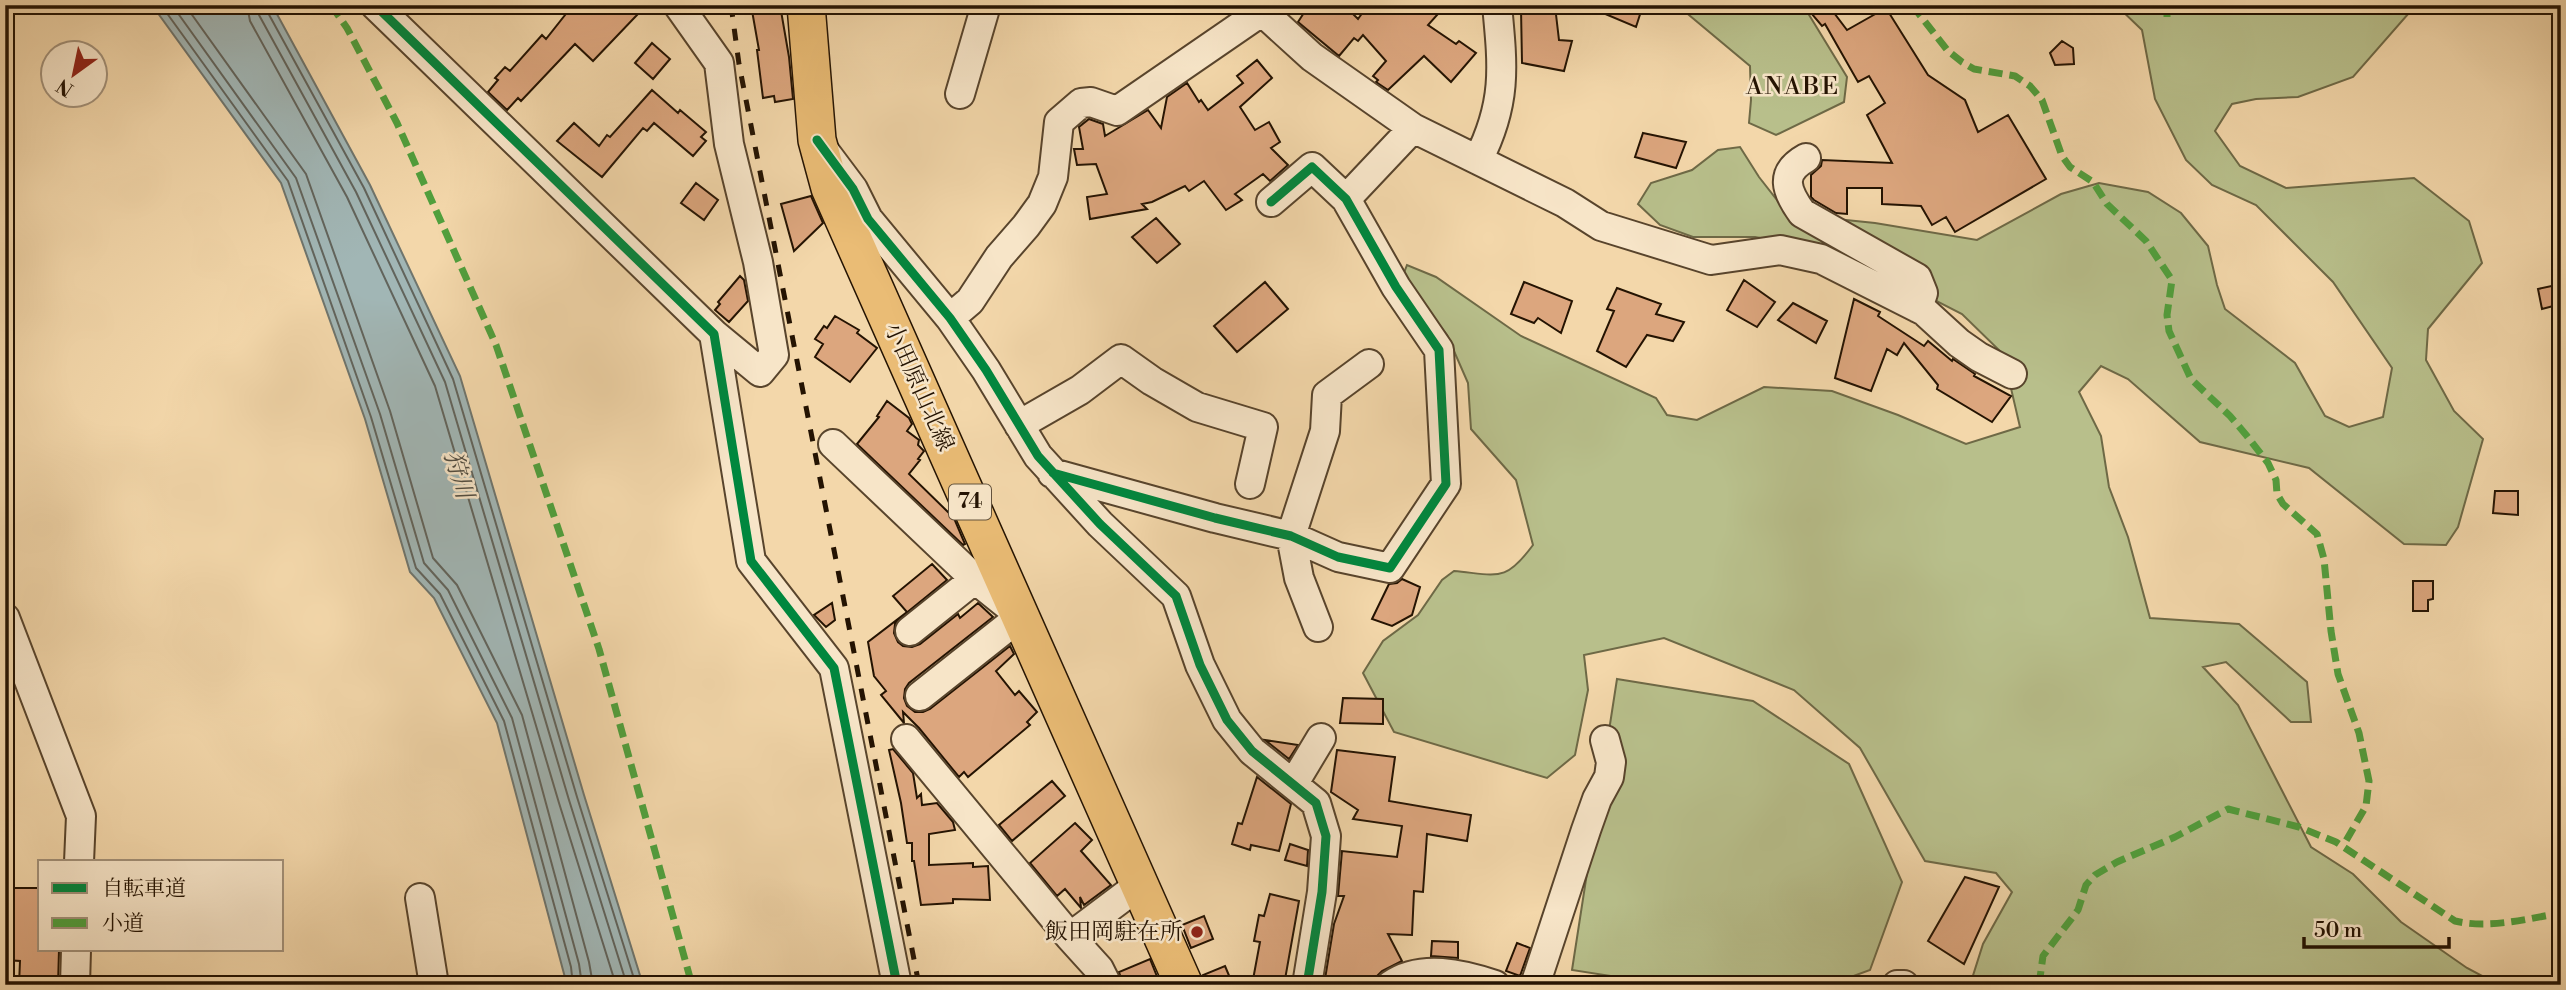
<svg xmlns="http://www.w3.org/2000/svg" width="2566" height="990" font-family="'Libre Bodoni','Noto Serif JP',serif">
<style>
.green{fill:#b8bf8b;stroke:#6e6946;stroke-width:2}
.water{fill:#a1b6b5;stroke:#6f756d;stroke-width:2}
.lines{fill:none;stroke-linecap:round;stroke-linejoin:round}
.shore{stroke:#62645c;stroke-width:2}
.building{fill:#dca67e;stroke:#241302;stroke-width:2}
.minor-casing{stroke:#58442c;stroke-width:32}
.major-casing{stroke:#241302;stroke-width:40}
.minor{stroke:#f7e5c8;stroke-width:28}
.major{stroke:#eabc75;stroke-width:37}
.rail{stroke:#241302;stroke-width:5;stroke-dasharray:12 12;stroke-linecap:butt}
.quiet{stroke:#50a03d;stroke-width:7;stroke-dasharray:14 7;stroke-linecap:butt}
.cycleway-casing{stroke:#f7e5c8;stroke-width:13}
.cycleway{stroke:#00873e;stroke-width:9}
.poi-dot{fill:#8f2418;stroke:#f7e5c8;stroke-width:2.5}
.labels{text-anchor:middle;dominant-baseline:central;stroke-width:5;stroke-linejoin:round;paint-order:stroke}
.shield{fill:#f7e5c8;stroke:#63523d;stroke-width:2}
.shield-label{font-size:21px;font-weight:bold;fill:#241302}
.street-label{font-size:23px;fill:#241302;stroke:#f7e5c8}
.poi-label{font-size:23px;fill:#241302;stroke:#f7e5c8;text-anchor:end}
.neighbourhood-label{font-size:24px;letter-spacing:2px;fill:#241302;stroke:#f7e5c8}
.water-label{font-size:24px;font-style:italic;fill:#504c41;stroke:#f7e5c8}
</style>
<rect width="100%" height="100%" fill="#f3d7aa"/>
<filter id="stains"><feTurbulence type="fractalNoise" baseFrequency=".00286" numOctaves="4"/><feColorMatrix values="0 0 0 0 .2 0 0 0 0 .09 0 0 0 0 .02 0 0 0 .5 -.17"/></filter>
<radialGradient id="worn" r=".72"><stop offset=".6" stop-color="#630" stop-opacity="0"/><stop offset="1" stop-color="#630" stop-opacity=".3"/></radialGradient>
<!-- green -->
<path class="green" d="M 1677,5 L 1803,5 L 1847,77 L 1844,102 L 1776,135 L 1749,123 L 1751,100 L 1750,66 Z
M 2116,5 L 2416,5 L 2353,77 L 2298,97 L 2256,99 L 2232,104 L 2215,131 L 2240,166 L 2286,188 L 2414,178 L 2469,221 L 2482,263 L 2428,329 L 2426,360 L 2454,411 L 2483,439 L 2458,527 L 2446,545 L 2404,544 L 2309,468 L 2200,442 L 2128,379 L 2101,366 L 2079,392 L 2101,436 L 2109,487 L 2128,537 L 2150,618 L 2239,624 L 2307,682 L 2311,722 L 2291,722 L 2226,662 L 2203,667 L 2238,705 L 2311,847 L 2353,874 L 2401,922 L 2467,968 L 2499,985 L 1970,985 L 1983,944 L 2012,892 L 1996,873 L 1925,861 L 1860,748 L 1794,690 L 1664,638 L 1584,655 L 1588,690 L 1575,755 L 1547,778 L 1394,732 L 1363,673 L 1383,641 L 1418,615 L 1442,580 L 1454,571 C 1498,575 1505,583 1533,545 L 1516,480 L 1471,429 L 1468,383 L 1447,335 L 1402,278 L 1407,265 L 1436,277 L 1521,336 L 1656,398 L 1667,415 L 1697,420 L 1764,387 L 1832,391 L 1898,415 L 1966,444 L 2020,427 L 2003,354 L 1962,314 L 1843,253 L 1755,237 L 1693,237 L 1660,225 L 1638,204 L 1651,183 L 1692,170 L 1718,150 L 1740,147 L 1759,177 L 1788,214 L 1875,223 L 1977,240 L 2061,194 L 2099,183 L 2148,192 L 2181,213 L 2208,246 L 2217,285 L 2225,309 L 2295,363 L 2325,416 L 2349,427 L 2383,417 L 2392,368 L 2333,282 L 2256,205 L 2212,185 L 2186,160 L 2155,99 L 2142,30 Z
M 1617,679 L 1753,701 L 1849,764 L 1902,882 L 1870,970 L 1829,985 L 1668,985 L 1572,970 Z"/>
<!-- water -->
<path class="water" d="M 152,5 L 272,5 L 370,185 L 460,376 L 584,795 L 643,985 L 567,985 L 497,723 L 434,598 L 410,572 L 365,419 L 281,183 Z"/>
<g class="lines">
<!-- shore -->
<path class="shore" d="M 161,5 L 288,181 L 371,417 L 416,568 L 440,594 L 504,721 L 571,967 L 573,985
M 172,5 L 296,178 L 380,414 L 424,563 L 448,590 L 512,718 L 579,964 L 582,985
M 185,5 L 306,174 L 390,411 L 433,558 L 457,585 L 522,715 L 589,962 L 593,985
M 247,5 L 250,21 L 347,197 L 435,386 L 559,803 L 616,985
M 257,5 L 259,15 L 356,192 L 445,382 L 569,800 L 627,985
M 266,5 L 267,11 L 364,188 L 453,379 L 577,797 L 636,985"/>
</g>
<!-- building -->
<path class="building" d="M 573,5 L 627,5 L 637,15 L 593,61 L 575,44 L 521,101 L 518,98 L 507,110 L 488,92 L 498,80 L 495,78 L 505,67 L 510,71 L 542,35 L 546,39 Z
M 751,5 L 780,5 L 789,57 L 793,99 L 775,102 L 774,96 L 763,98 L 757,50 L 759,50 Z
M 1309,5 L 1336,5 L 1345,12 L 1348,9 L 1358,19 L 1368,5 L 1446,5 L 1428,25 L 1456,44 L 1459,41 L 1476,53 L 1451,82 L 1424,56 L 1388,90 L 1376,82 L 1378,80 L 1373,76 L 1386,61 L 1363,35 L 1358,41 L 1354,38 L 1339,56 L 1298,22 Z
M 1584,5 L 1643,5 L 1636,27 Z
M 1814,5 L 1828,5 L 1847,30 L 1886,8 L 1928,75 L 1965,100 L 1978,132 L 2008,115 L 2046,179 L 1955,232 L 1946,217 L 1932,225 L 1921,206 L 1882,204 L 1882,188 L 1847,188 L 1847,214 L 1836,213 L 1814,200 L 1811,197 L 1811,175 L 1821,166 L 1822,160 L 1892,163 L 1867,115 L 1885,103 L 1869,76 L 1858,82 L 1825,24 L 1822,26 L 1811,13 L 1816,9 Z
M 1555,6 L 1559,40 L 1572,41 L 1564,71 L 1522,63 L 1521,9 Z
M 2062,41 L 2073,48 L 2074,64 L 2055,65 L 2050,53 Z
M 652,43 L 670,59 L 653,79 L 635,63 Z
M 1257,60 L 1272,78 L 1240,107 L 1255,130 L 1269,122 L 1280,142 L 1271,148 L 1288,165 L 1270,181 L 1263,174 L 1235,194 L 1242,200 L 1226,210 L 1204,181 L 1189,191 L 1185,186 L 1152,202 L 1142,204 L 1147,209 L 1090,219 L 1087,197 L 1107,194 L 1096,164 L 1077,165 L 1074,149 L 1083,149 L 1079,127 L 1089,119 L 1103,124 L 1105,136 L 1148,110 L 1161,128 L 1167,97 L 1187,83 L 1199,102 L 1201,100 L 1208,110 L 1243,83 L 1237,76 Z
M 652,90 L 678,113 L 680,110 L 706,132 L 701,137 L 706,141 L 693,156 L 654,123 L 647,131 L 643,128 L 602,177 L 557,141 L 574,123 L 599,146 L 607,135 L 610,137 Z
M 1643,133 L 1686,142 L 1676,168 L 1635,157 Z
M 696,183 L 718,200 L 704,220 L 681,203 Z
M 811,196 L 823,223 L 794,251 L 781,204 Z
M 1156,218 L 1180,244 L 1157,263 L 1132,237 Z
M 740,276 L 744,280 L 748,301 L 729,322 L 715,310 L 720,304 L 718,302 Z
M 1744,280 L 1775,302 L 1757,327 L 1727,310 Z
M 1265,282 L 1288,309 L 1237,352 L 1214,326 Z
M 1524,282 L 1572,301 L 1561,333 L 1538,318 L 1534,323 L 1511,314 Z
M 2561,284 L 2561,304 L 2542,309 L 2538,289 Z
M 1617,288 L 1661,304 L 1656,314 L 1684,322 L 1673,341 L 1647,335 L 1626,367 L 1597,351 L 1614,311 L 1607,309 Z
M 1854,299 L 1880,312 L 1878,316 L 1924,346 L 1928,341 L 1952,361 L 1953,359 L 1975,374 L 1974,376 L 2011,396 L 1992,422 L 1937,389 L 1938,385 L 1904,343 L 1897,355 L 1887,349 L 1871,391 L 1835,378 Z
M 1793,303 L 1827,321 L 1816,343 L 1778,320 Z
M 835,316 L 859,330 L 857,333 L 877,348 L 850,382 L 815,357 L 823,344 L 815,339 L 824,326 L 827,328 Z
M 887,401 L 909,418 L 912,424 L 907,431 L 919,440 L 918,445 L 924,451 L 918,459 L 920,460 L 909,474 L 949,513 L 951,511 L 965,544 L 963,545 L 857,444 L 879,417 L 877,416 Z
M 2495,491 L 2518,491 L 2518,515 L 2493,513 Z
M 932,564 L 947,580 L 899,619 L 895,624 L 894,633 L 898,642 L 903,646 L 912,647 L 920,644 L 958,614 L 960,618 L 978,603 L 993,617 L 909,683 L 905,689 L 904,698 L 907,706 L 915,712 L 923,712 L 930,709 L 1010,646 L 1014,654 L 996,671 L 1015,695 L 1019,691 L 1037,712 L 1027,722 L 1030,725 L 968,777 L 964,772 L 959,777 L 919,728 L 903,712 L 904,723 L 881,695 L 886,691 L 874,676 L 868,642 L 907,612 L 893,596 Z
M 1402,579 L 1420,587 L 1412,615 L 1392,626 L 1372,619 L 1389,584 L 1397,583 Z
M 2413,581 L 2433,581 L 2433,599 L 2428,600 L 2428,611 L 2413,611 Z
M 832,603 L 835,620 L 826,627 L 814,615 Z
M 1343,698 L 1383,699 L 1383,724 L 1340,723 Z
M 1265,740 L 1298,745 L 1289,759 Z
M 893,749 L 913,773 L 917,798 L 921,794 L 922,805 L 937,803 L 953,822 L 955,830 L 929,834 L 929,865 L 973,863 L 973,867 L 988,866 L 990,900 L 953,899 L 953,903 L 921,905 L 914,861 L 912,861 L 912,843 L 907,843 L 901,803 L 889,750 Z
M 1337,750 L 1395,757 L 1389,801 L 1471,815 L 1467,841 L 1427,834 L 1423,892 L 1414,891 L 1412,935 L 1388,934 L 1402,961 L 1382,971 L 1376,977 L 1374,985 L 1324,985 L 1334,924 L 1344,896 L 1338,896 L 1342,851 L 1397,857 L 1402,826 L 1353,819 L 1358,810 L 1331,792 Z
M 1257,777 L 1291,804 L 1279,851 L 1251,845 L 1250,850 L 1232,844 L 1238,823 L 1242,824 Z
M 1052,781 L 1065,796 L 1012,841 L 999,825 Z
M 1075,823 L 1092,840 L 1081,851 L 1111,885 L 1084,905 L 1080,897 L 1081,908 L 1065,889 L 1057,896 L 1030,863 Z
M 1290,844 L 1308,850 L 1307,866 L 1285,860 Z
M 1965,877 L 1999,887 L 1964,964 L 1928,941 Z
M 5,888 L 40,888 L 40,950 L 59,950 L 58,985 L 19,985 L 20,961 L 5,960 Z
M 1270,894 L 1299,901 L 1284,985 L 1252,985 L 1260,942 L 1254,941 L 1259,915 L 1264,916 Z
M 1204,916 L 1213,939 L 1191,948 L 1182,925 Z
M 1432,941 L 1458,942 L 1458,958 L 1431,956 Z
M 1517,943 L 1530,948 L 1520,976 L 1506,971 Z
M 1150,959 L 1158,979 L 1145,985 L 1123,985 L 1119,972 Z
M 1225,966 L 1233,985 L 1205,985 L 1203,975 Z"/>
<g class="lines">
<!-- minor casing -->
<g class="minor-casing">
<path id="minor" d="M 375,5 L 714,334 L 751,561 L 834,668 L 897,985
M 678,5 L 719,63 L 729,144 L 758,262 L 774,355 L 760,372 L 714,334
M 1255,5 L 1312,57 L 1413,128 L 1565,203 L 1601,226 L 1711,260 L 1780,250 L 1821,259 L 1924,311 L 1959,343 L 1979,357 L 2012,374
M 960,94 L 986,5
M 826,153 L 853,189 L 868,219 L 950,318 L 986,370 L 1038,456 L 1100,524 L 1176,596 L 1200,665 L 1227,720 L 1252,751 L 1316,803 L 1326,836 L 1322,892 L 1307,985
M 1806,158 C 1779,173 1786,191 1802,213 L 1917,278 L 1923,293 L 1918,308
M 1478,160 C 1507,103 1503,67 1497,5
M 1346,199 L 1413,128
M 950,318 L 970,301 L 999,257 L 1026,226 L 1042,204 L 1053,177 L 1059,122 L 1081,103 L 1091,102 L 1117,111 L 1261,12
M 1019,425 L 1080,390 L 1121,359 L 1152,381 L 1197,407 L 1263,427 L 1250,484
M 833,444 L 975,579 L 1021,616 L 920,696
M 1052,473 L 1215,518 L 1291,536 L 1338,557 L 1390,568 L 1446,484 L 1439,350 L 1396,287 L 1346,199 L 1312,167 L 1271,202
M 5,618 L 81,816 L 79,862
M 1318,627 L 1299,578 L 1291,536 L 1325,431 L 1327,395 L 1369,364
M 910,631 L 990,567
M 906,739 L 1070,937
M 1294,783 L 1321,738
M 420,898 L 434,985
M 75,985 L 76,950
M 1107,985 L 1099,969 L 1070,937 L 1139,885
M 1391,985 C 1421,964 1462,974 1495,985
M 1535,985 L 1586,830 L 1597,799 L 1609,777 L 1611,762 L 1605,740
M 1897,985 L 1904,985"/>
</g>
<!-- major casing -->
<g class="major-casing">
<path id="major" d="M 806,5 L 817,140 L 830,188 L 1184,985"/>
</g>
<!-- minor -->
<use href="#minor" class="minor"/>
<!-- major -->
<use href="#major" class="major"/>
<!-- rail -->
<path class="rail" d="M 731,5 L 739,64 L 919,985"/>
<!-- quiet -->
<path class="quiet" d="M 331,5 L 347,28 L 397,123 L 496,345 L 599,649 L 692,985
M 1912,5 L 1948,51 L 1962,62 L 1974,69 L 2015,76 L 2030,86 L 2042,100 L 2062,156 L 2070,167 L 2093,182 L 2107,204 L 2146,241 L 2172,280 L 2167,315 L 2169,331 L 2191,379 L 2230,416 L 2247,436 L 2268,463 L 2276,480 L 2277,494 L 2283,504 L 2317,534 L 2324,559 L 2331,631 L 2338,674 L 2359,733 L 2369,781 L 2366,806 L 2343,846
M 2167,17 L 2167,5
M 2039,985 L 2043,956 L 2078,910 L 2086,885 L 2095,875 L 2117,862 L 2175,837 L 2228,809 L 2299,827 L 2336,842 L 2455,921 C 2488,929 2527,919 2561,913"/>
<!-- cycleway casing -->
<g class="cycleway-casing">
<path id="cycleway" d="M 375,5 L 714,334 L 751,561 L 834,668 L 897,985
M 817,140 L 853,189 L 868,219 L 950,318 L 986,370 L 1038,456 L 1100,524 L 1176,596 L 1200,665 L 1227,720 L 1252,751 L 1316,803 L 1326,836 L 1322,892 L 1307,985
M 1053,473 L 1215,518 L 1291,536 L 1338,557 L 1390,568 L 1446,484 L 1439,350 L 1396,287 L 1346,199 L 1312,167 L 1271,202"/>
</g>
<!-- cycleway -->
<use href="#cycleway" class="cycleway"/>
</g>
<!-- markers -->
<circle class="poi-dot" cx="1197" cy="932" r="7"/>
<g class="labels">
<!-- shield labels -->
<rect class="shield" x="949" y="484.5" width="42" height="35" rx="5"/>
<g class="shield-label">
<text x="970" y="502">74</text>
</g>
<!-- street labels -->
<g class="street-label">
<text transform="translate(919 387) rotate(66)">小田原山北線</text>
</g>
<!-- poi labels -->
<g class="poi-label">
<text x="1183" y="932">飯田岡駐在所</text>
</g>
<!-- neighbourhood labels -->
<g class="neighbourhood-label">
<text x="1793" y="87">ANABE</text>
</g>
<!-- water labels -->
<g class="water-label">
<text transform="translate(458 475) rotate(73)">狩川</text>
</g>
</g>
<!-- margin -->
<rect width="2566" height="990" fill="none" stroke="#f3d7aa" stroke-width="28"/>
<rect x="7" y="7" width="2552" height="976" fill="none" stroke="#241302" stroke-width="3.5"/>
<rect x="14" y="14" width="2538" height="962" fill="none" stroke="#241302" stroke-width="2"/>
<!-- legend -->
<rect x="38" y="860" width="245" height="91" fill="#f7e5c8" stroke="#a39179" stroke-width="2"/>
<rect x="52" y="883" width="35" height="10" fill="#00873e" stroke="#a39179" stroke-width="2"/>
<text x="102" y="895" font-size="21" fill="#241302">自転車道</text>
<rect x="52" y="918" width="35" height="10" fill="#50a03d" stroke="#a39179" stroke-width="2"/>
<text x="102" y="930" font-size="21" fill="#241302">小道</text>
<!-- north arrow -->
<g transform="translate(74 74) rotate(213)"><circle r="33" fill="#f7e5c8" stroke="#a39179" stroke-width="2"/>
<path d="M0-5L12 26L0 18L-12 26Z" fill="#8f2418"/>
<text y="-10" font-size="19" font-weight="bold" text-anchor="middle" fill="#241302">N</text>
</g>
<!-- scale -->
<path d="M2304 937v10h145v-10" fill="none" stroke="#241302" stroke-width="3.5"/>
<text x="2314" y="937" font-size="21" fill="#241302" stroke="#f7e5c8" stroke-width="5" paint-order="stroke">50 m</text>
<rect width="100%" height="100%" filter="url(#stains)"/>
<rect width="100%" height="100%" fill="url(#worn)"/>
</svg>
